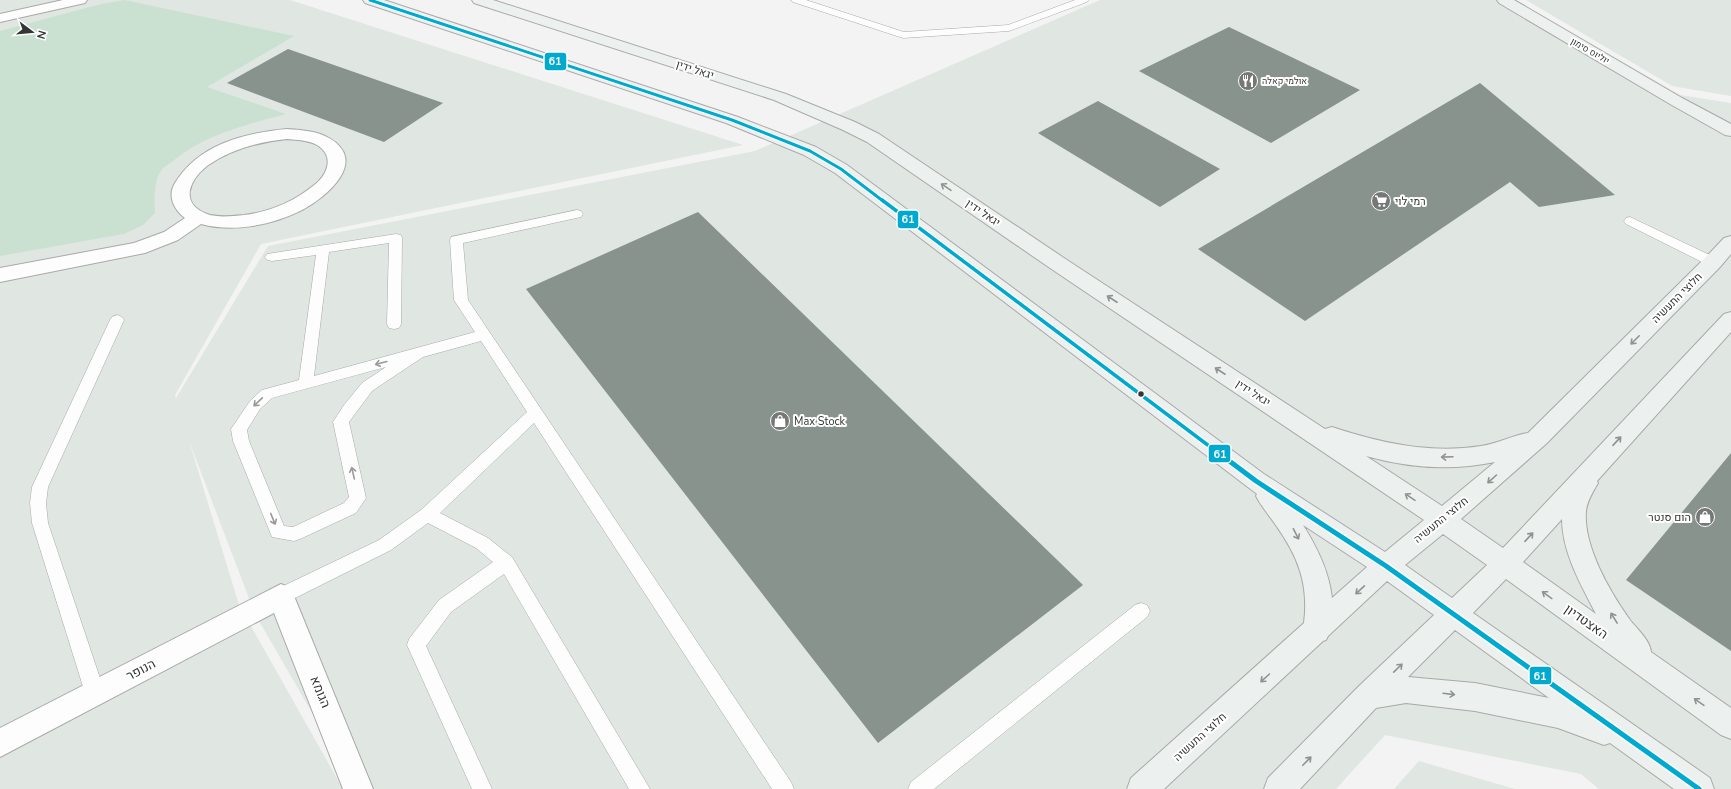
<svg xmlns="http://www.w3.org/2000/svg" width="1731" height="789" font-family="'Nunito Sans',Heebo,sans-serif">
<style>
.built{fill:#e0e6e1}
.green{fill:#cae1d2}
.building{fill:#88938d}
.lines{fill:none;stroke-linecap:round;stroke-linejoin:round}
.lane-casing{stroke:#a9a9a9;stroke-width:1}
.street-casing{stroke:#a9a9a9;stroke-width:2}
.secondary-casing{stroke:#a9a9a9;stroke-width:2}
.lane{fill:#fdfdfd;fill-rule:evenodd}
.street{fill:#fdfdfd;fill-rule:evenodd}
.secondary{fill:#ecf1ef;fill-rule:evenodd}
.bus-1-far2-casing{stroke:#fff;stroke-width:5}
.bus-1-far1-casing{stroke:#fff;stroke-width:6}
.bus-1-casing{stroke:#fff;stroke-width:8}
.bus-1-far2{stroke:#00a9ce;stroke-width:3}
.bus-1-far1{stroke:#00a9ce;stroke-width:3.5}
.bus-1{stroke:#00a9ce;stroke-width:5}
.oneway{stroke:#909392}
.oneway2{stroke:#989999}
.bus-dot{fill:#343535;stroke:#fff;stroke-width:1.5}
.labels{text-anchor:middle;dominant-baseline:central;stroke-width:4;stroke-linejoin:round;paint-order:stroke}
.far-street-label{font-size:9px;fill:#343535;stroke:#fff}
.far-poi-label{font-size:9px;fill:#343535;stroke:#fff;text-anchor:start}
.street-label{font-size:11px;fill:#343535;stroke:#fff}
.poi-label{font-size:11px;fill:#343535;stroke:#fff;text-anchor:start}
.near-street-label{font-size:13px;fill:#343535;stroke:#fff}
.line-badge{stroke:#fff;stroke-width:1.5}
.badge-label{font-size:11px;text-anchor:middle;font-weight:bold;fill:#fff}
</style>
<rect width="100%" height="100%" fill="#f2f3f2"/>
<!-- built -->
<path class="built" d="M 0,0 L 290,0 L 743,145 L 261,244 L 175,395 L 176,398 L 268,246 L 755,151 L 1100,0 L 1516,0 L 1680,95 L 1731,103 L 1731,789 L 1599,789 L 1581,774 L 1385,735 L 1336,789 L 356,789 L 255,614 L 189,441 L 239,605 L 343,789 L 0,789 Z
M 1526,0 L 1731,0 L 1731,96 L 1672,86 Z
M 1419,761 L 1515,789 L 1394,789 Z"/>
<!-- green -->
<path class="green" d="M 125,0 L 294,36 L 207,87 L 286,114 C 246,125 205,134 173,161 C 169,164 163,167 161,171 C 154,180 154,202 155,213 L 143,225 L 124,234 L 0,256 L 0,31 L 101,4 Z"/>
<!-- building -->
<path class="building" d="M 1229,27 L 1360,90 L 1271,143 L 1139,71 Z
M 288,49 L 443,103 L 384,142 L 227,83 Z
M 1480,83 L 1615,195 L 1539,207 L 1510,182 L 1305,321 L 1198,249 Z
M 1098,101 L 1220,169 L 1160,207 L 1038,133 Z
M 698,212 L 1083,585 L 878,743 L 526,289 Z
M 1731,453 L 1731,651 L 1626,580 Z"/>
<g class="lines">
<!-- lane casing -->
<g class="lane-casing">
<path id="lane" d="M 791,0 L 806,0 L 904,32 L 1008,25 L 1075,0 L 1089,0 L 1087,2 L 1009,31 L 903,38 L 793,2 Z
M 577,210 L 581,211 L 583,214 L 581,217 L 463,243 L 468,300 L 791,782 L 794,789 L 772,789 L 534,423 L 440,513 L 488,538 L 512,557 L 650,789 L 629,789 L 504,574 L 451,612 L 426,646 L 492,789 L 472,789 L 407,645 L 409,639 L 439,600 L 493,562 L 476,548 L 428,523 L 391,550 L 287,602 L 281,604 L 275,602 L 272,596 L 275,590 L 379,540 L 421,510 L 527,412 L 481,341 L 423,357 L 372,391 L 349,422 L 366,498 L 356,513 L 300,539 L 294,541 L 272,537 L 233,441 L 231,429 L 250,401 L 262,390 L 299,380 L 316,255 L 272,261 L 267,260 L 265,257 L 267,254 L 396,234 L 401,235 L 402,238 L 401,324 L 399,328 L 394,329 L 389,328 L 387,324 L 389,243 L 329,252 L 314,376 L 475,332 L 454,300 L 450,240 L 451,237 ZM 386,367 L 362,383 L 344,405 L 333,422 L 349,497 L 344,503 L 293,527 L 284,526 L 249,441 L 247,430 L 260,409 L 272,398 Z
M 1630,217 L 1718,259 L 1720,262 L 1718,265 L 1713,266 L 1708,265 L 1626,224 L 1624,221 L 1626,218 Z
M 117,315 L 122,317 L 124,320 L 48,487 L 46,503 L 48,523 L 105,693 L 102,699 L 95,702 L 88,699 L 85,693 L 32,523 L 30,503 L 32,487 L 110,320 L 112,317 Z
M 1141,603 L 1147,605 L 1150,611 L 1147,617 L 934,789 L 908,789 L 911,782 L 1135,605 Z"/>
</g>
<!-- street casing -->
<g class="street-casing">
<path id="street" d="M 63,0 L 87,0 L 85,3 L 0,22 L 0,14 Z
M 287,129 C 301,130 317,131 329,138 C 369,161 327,197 302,210 C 272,225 234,233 201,224 L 178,240 L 145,253 L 0,282 L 0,268 L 134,243 L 164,232 L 185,218 C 174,210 167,196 175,183 C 199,144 244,133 287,129 ZM 287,139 C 297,140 308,140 317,145 C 335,156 328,175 313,186 C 293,202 269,212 244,215 C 233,216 218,218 207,214 C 180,204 188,181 207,166 C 231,149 258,142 287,139 Z
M 281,584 L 290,588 L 294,596 L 373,789 L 343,789 L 274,613 L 0,757 L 0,728 Z"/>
</g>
<!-- secondary casing -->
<g class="secondary-casing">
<path id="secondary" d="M 363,0 L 384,0 L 738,117 L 816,147 L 847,165 L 1264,474 L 1385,552 L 1424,520 L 1050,268 L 867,142 L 843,130 L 774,100 L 474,3 L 472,0 L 493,0 L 786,94 L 855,122 L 879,134 L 1064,258 L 1325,429 L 1332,427 C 1380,443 1430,454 1481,446 C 1497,444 1514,435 1528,433 L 1706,257 L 1724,238 L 1731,236 L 1731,254 L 1720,267 L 1547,443 L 1461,519 L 1503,548 L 1724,314 L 1731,312 L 1731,332 L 1597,481 L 1598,483 C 1593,492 1587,501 1586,511 C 1583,546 1610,592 1630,620 C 1637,629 1650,640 1651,652 L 1731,708 L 1731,739 L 1721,735 L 1506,579 L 1473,613 L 1710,778 L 1714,789 L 1674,789 L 1610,743 L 1604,745 L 1558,728 L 1475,711 L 1406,703 L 1376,708 L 1300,789 L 1264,789 L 1268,778 L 1359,686 L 1434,615 L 1387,581 L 1328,636 L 1326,640 L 1323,641 L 1164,789 L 1127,789 L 1131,778 L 1304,623 C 1309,584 1298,556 1275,524 C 1269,515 1261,506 1256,496 L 1257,494 L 835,173 L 804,155 L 726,123 L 365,3 ZM 1366,456 C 1408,468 1452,471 1495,462 L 1442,506 ZM 1562,519 C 1562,552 1581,585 1596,614 L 1523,562 ZM 1303,525 L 1367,567 L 1332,598 C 1329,571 1317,547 1303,525 ZM 1443,534 L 1487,565 L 1452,598 L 1405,565 ZM 1455,630 L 1549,698 L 1475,683 L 1408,677 Z
M 1497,0 L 1514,0 L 1682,98 L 1731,124 L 1731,136 L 1725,135 L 1670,104 L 1499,3 Z"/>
</g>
<!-- lane -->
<use href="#lane" class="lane"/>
<!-- street -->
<use href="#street" class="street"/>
<!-- secondary -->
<use href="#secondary" class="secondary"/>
<!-- bus-1-far2 casing -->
<g class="bus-1-far2-casing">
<path id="bus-1-far2" d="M 370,0 L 732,120 L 810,151 L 841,169 L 883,201"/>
</g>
<!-- bus-1-far1 casing -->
<g class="bus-1-far1-casing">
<path id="bus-1-far1" d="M 882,200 L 1225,458"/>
</g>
<!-- bus-1 casing -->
<g class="bus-1-casing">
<path id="bus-1" d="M 1224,457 L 1256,481 L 1386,566 L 1699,789"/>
</g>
<!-- bus-1-far2 -->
<use href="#bus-1-far2" class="bus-1-far2"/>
<!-- bus-1-far1 -->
<use href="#bus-1-far1" class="bus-1-far1"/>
<!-- bus-1 -->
<use href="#bus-1" class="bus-1"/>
</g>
<!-- one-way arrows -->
<defs><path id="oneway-shaft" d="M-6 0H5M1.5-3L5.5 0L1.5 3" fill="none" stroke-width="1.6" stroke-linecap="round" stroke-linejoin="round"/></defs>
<g class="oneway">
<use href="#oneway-shaft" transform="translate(946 187) rotate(-146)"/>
<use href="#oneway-shaft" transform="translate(1112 299) rotate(-147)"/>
<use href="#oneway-shaft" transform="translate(1635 340) rotate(135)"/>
<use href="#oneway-shaft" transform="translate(1220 371) rotate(-147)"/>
<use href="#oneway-shaft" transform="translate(1617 441) rotate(-47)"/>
<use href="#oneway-shaft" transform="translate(1447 457) rotate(178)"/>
<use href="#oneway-shaft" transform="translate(1492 479) rotate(138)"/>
<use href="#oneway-shaft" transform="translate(1410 497) rotate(-146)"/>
<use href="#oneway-shaft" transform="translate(1296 534) rotate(63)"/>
<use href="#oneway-shaft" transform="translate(1529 537) rotate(-47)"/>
<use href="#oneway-shaft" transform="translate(1360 590) rotate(137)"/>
<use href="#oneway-shaft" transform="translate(1547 595) rotate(-144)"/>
<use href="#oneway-shaft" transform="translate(1614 618) rotate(-122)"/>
<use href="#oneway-shaft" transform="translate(1398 668) rotate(-44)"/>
<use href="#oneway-shaft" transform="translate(1265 678) rotate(138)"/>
<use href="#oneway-shaft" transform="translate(1449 694) rotate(7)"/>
<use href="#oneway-shaft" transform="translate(1699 702) rotate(-145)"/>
<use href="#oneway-shaft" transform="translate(1307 761) rotate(-46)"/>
</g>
<g class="oneway2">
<use href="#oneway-shaft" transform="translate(381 363) rotate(165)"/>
<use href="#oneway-shaft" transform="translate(258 402) rotate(136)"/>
<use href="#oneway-shaft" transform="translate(353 473) rotate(-103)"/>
<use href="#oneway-shaft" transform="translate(273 519) rotate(68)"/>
</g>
<!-- icons -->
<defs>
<g id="restaurant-disc" transform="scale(1)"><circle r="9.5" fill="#767877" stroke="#fff"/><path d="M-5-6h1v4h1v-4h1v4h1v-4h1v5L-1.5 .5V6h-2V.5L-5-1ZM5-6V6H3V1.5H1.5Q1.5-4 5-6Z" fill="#fff"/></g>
<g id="supermarket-disc" transform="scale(1)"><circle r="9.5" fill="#767877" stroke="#fff"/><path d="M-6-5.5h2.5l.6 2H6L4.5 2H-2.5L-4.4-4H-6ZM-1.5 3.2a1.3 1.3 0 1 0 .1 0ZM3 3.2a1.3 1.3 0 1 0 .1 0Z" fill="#fff"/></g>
<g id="shop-disc" transform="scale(1)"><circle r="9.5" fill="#767877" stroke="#fff"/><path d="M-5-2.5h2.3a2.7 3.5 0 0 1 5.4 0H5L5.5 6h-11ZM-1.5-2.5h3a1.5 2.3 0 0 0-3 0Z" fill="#fff"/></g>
</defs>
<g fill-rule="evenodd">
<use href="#restaurant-disc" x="1248" y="81"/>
<use href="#supermarket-disc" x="1381" y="201"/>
<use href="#shop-disc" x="780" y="421"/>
<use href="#shop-disc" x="1705" y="517"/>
</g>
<!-- markers -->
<circle class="bus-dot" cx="1141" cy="394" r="3.5"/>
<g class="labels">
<!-- far-street labels -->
<g class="far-street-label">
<text transform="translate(1590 51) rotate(30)">יוליוס סימון</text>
</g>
<!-- far-poi labels -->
<g class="far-poi-label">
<text x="1262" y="81">אולמי קאלה</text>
</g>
<!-- street labels -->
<g class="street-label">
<text transform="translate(695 70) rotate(18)">יגאל ידין</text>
<text transform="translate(983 213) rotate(34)">יגאל ידין</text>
<text transform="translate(1677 298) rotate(-45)">חלוצי התעשיה</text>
<text transform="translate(1253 393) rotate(33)">יגאל ידין</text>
<text transform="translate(1441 520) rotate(-39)">חלוצי התעשיה</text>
<text transform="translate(1200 737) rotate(-42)">חלוצי התעשיה</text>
</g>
<!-- poi labels -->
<g class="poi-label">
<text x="1395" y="201">רמי לוי</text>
<text x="794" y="421">Max Stock</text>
<text x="1691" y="517" text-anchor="end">הום סנטר</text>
</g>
<!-- near-street labels -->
<g class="near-street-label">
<text transform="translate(1586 622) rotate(35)">האצטדיון</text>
<text transform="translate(141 670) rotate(-28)">הנופר</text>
<text transform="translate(320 692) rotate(68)">הגומא</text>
</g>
</g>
<g class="line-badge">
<rect x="544" y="52" width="23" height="19" rx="4" fill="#00a9ce"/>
<rect x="897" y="210" width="22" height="19" rx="4" fill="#00a9ce"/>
<rect x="1208" y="444" width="23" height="19" rx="4" fill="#00a9ce"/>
<rect x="1529" y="666" width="23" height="19" rx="4" fill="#00a9ce"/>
</g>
<g class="badge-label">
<text x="555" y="65">61</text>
<text x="908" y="223">61</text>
<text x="1220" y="458">61</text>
<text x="1540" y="680">61</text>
</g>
<!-- north arrow -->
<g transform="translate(32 32) rotate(106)" stroke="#ffffff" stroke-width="3" paint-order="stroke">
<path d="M0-3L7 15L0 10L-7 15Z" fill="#343535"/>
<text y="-6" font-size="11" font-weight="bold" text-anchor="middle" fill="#343535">N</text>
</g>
</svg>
